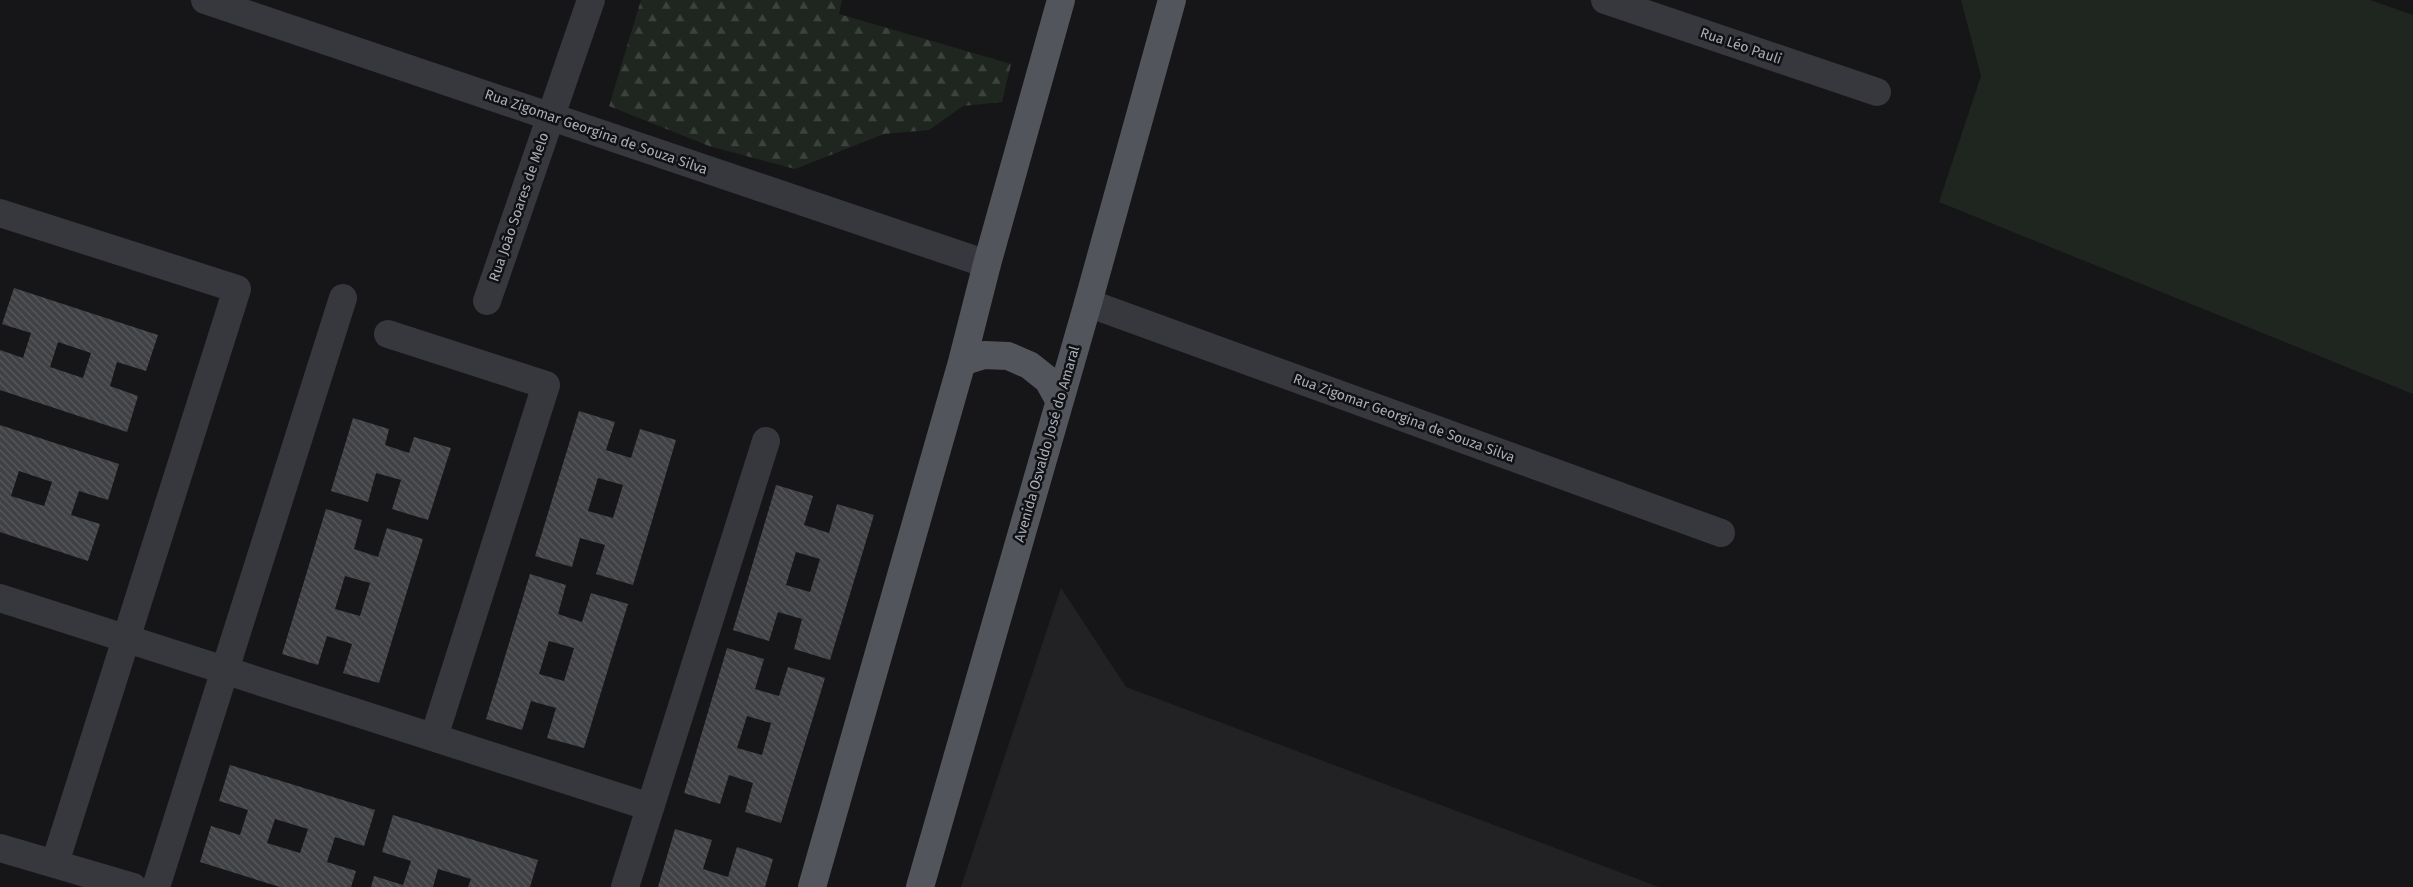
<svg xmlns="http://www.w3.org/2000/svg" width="2413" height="887" font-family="'Fira Sans',sans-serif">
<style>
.built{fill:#222225}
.forest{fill:url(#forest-firs)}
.green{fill:#1e261f}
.building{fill:url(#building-back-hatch);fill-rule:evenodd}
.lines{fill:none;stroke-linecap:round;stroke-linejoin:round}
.minor{stroke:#37383d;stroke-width:28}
.major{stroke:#53555c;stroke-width:28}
.labels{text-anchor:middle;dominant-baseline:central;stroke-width:5;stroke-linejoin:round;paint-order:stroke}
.street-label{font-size:14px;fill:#a8adb8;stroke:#111113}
</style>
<defs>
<pattern id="forest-firs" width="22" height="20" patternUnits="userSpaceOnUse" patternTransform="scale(1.25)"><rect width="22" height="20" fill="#1e261f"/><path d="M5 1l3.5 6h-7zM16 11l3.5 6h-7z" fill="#3c433d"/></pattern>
<pattern id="building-back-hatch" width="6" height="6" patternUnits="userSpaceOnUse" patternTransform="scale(1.25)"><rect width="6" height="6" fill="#404145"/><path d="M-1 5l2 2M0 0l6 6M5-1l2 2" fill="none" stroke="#595a5e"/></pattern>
</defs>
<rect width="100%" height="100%" fill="#161618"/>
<!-- built -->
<path class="built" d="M 1061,588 L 1126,687 L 1659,887 L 961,887 Z"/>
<!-- forest -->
<path class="forest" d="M 641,0 L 842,0 L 839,14 L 1011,64 L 1002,102 L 963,106 L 929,130 L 884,134 L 795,169 L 709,146 L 609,106 Z"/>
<!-- green -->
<path class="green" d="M 1961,0 L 2370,0 L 2413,15 L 2413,394 L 1939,202 L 1981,76 Z"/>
<!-- building -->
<path class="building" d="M 14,288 L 158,335 L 146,371 L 117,362 L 110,386 L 138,396 L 127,432 L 0,390 L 0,350 L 23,358 L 31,333 L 2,324 ZM 58,342 L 91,353 L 83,378 L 50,367 Z
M 579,411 L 615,422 L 606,450 L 631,458 L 640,429 L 676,440 L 633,585 L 596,574 L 605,545 L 580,538 L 572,567 L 535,556 ZM 598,478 L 623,485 L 613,518 L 588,511 Z
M 353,418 L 389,429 L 385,445 L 409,453 L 414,437 L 451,448 L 428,520 L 392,509 L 401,480 L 376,473 L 368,502 L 331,491 Z
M 0,425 L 119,464 L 108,500 L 79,491 L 71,515 L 100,524 L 88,561 L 0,532 ZM 19,471 L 52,482 L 44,506 L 11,496 Z
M 776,485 L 813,496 L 804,525 L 829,533 L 837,504 L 874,515 L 830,660 L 794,649 L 802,619 L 778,612 L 769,641 L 733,630 ZM 796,552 L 820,559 L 810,592 L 786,585 Z
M 326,509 L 362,520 L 354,549 L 378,557 L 387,528 L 423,539 L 379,683 L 343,673 L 352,644 L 327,636 L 318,665 L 282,654 ZM 345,576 L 370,583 L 360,616 L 335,609 Z
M 530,574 L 566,585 L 558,614 L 582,622 L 591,593 L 628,604 L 584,748 L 547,738 L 556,708 L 531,701 L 522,730 L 486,719 ZM 549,641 L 574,648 L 564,681 L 539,674 Z
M 727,648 L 764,659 L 755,689 L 779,696 L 788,667 L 825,678 L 781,823 L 745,812 L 753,783 L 729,775 L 720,804 L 684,793 ZM 747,716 L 771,723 L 762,755 L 737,748 Z
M 230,765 L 375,810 L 364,846 L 335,837 L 327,862 L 356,871 L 351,887 L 280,887 L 200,862 L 211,826 L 240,835 L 248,810 L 219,801 ZM 275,819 L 308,829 L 300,853 L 267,843 Z
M 393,815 L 538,860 L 530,887 L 468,887 L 471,879 L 438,869 L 433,887 L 371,887 L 374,876 L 403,885 L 411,861 L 382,852 Z
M 675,829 L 712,840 L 703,869 L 728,877 L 737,847 L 773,859 L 765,887 L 658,887 Z"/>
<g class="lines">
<!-- minor -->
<path class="minor" d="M 205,0 L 987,264
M 1605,0 L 1877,92
M 0,213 L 237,289 L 55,863
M 487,301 L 591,0
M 1088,303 L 1721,533
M 388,334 L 546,385 L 434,737
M 0,598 L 650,807
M 0,848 L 133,887
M 156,887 L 343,298
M 625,887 L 766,441"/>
<!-- major -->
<path class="major" d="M 962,362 L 984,355 L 1008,356 L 1029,365 L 1048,380 L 1059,400
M 812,887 L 962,362 L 987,264 L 1061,0
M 920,887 L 1088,303 L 1172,0"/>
</g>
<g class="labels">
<!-- street labels -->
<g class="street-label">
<text transform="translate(1741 46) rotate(19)">Rua Léo Pauli</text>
<text transform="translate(596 132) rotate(19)">Rua Zigomar Georgina de Souza Silva</text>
<text transform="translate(519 207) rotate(-71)">Rua João Soares de Melo</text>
<text transform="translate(1404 418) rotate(20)">Rua Zigomar Georgina de Souza Silva</text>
<text transform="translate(1047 444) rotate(-74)">Avenida Osvaldo José do Amaral</text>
</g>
</g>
</svg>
